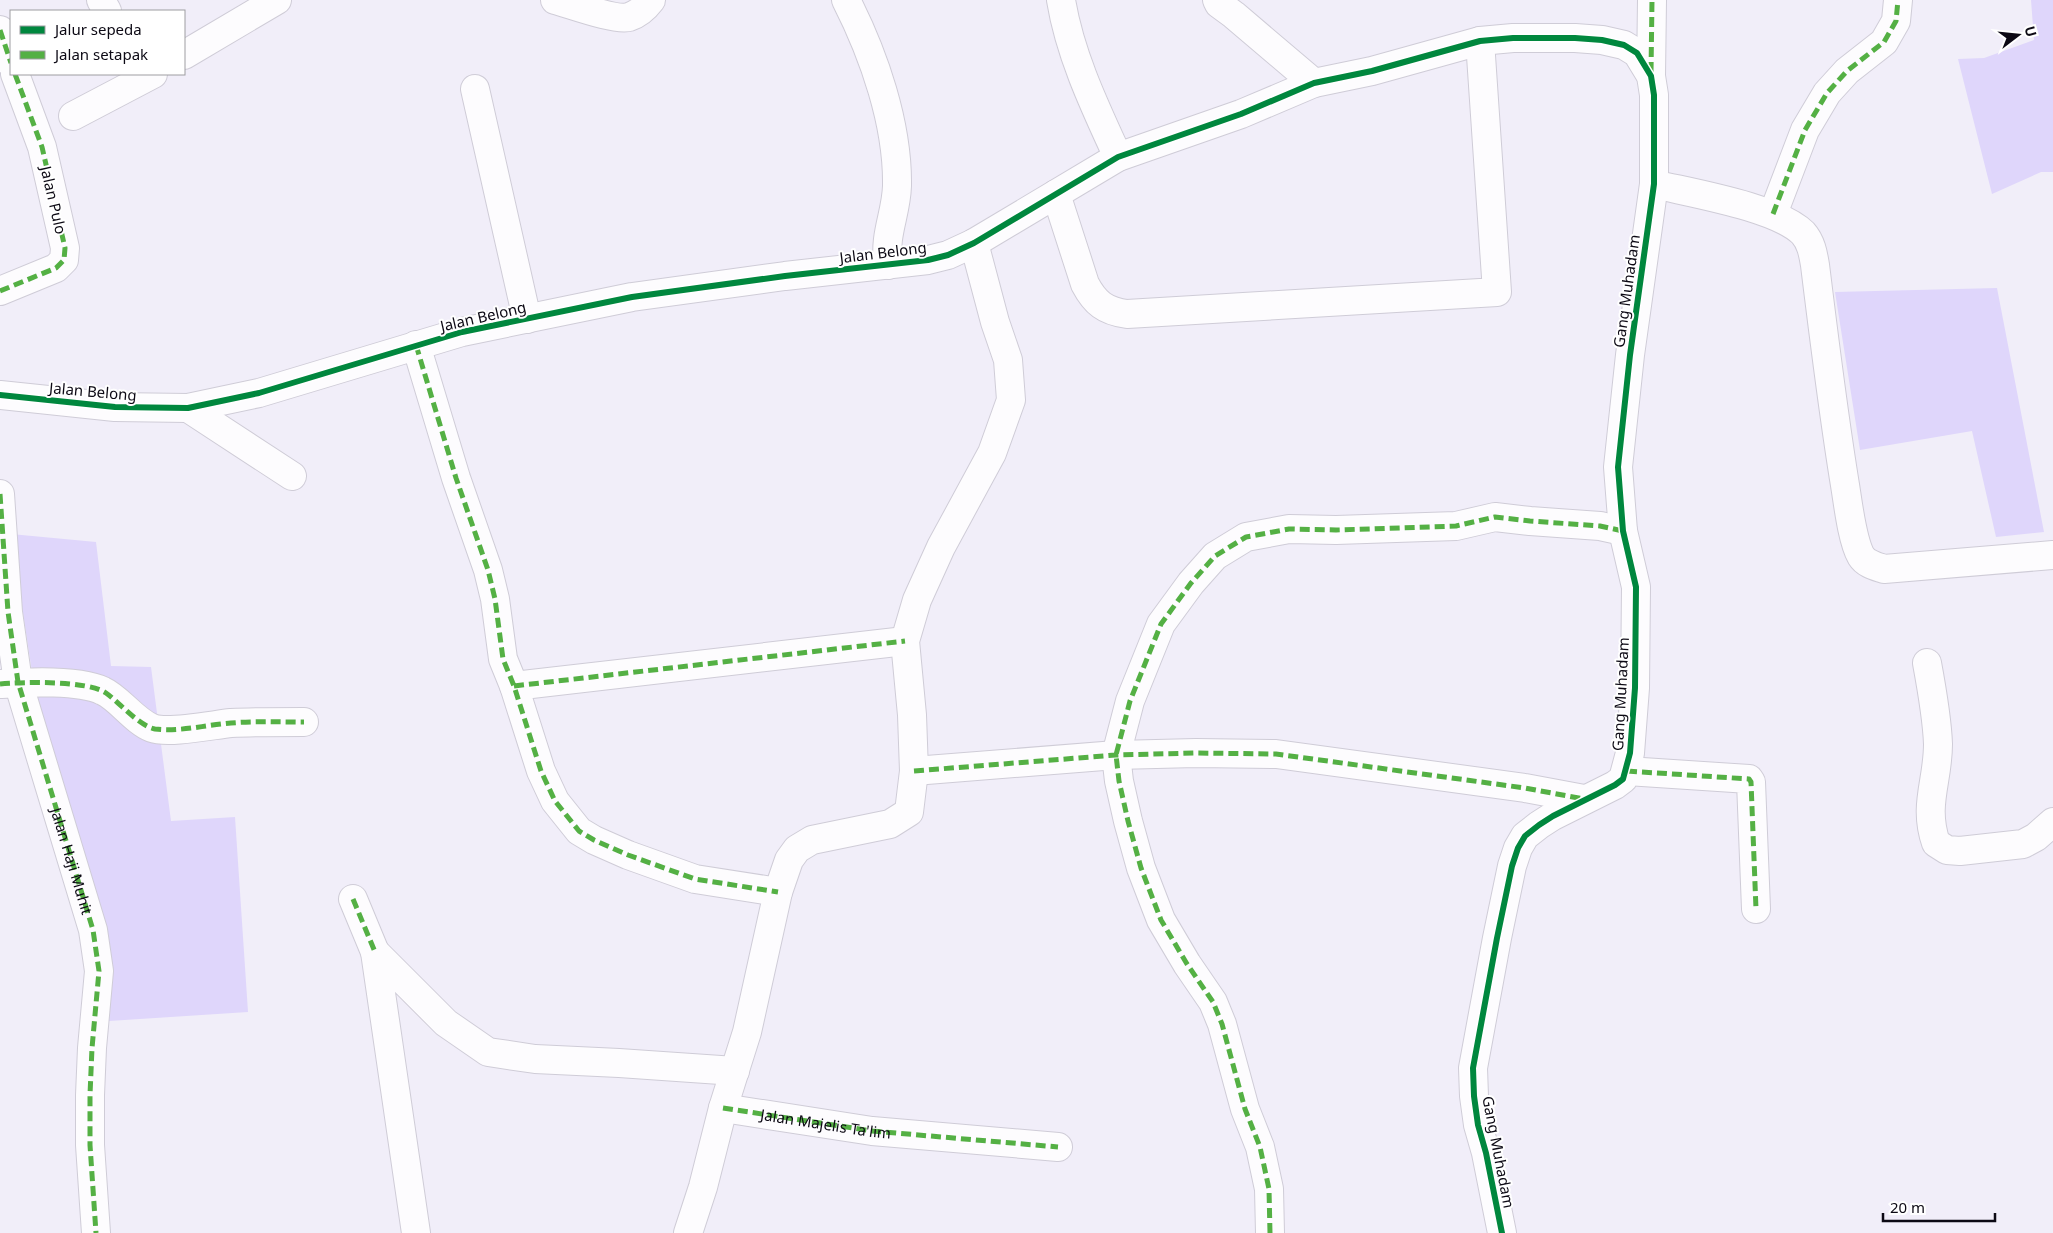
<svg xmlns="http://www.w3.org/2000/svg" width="2053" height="1233" font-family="'Noto Sans',sans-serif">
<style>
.green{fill:#dfd6fb}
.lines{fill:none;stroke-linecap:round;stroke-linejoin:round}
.street-casing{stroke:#cfccd7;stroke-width:30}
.street{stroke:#fdfcfe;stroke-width:28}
.quiet{stroke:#54b044;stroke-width:5;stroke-dasharray:10 5;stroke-linecap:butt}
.cycleway-casing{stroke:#fff;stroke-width:9}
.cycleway{stroke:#00873e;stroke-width:6}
.labels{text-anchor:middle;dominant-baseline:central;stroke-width:4;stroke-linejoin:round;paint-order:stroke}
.street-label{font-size:15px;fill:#0c0914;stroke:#fff}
</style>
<rect width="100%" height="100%" fill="#f1eef9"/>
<!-- green -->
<path class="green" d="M 2031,0 L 2053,0 L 2053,172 L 2041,172 L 1992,194 L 1958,59 L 1984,58 L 2034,40 Z
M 1997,288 L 2044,532 L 1996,537 L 1972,431 L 1860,450 L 1835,292 Z
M 11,534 L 96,542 L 111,666 L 151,667 L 171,821 L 235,817 L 248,1012 L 109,1021 L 103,913 L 41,731 Z"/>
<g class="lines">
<!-- street casing -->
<g class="street-casing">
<g id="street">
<path d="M 101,0 L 107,11"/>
<path d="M 555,0 C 570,4 616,21 629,17 C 638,14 645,8 651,0"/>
<path d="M 846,0 C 874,55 898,124 897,186 C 896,215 884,233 888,265"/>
<path d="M 1061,0 C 1070,55 1095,107 1118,157"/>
<path d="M 1217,0 L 1219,4 L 1234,15 L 1314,83"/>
<path d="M 0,30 L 11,63"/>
<path d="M 184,55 L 277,0"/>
<path d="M 1651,76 L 1652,0"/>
<path d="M 475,89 L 527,319"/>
<path d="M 73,116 L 153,74"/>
<path d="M 1654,184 C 1691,193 1777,207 1803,233 C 1811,242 1813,253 1815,265 C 1824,338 1833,412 1845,485 C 1848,503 1852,540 1861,556 C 1866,564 1875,566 1884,569 L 2053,555"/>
<path d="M 1056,194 L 1085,284 C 1095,303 1105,311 1127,314 L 1497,292 L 1480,41"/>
<path d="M 1773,214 L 1805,130 L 1827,93 L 1847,71 L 1884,42 L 1896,21 L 1898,0"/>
<path d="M 0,291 L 56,268 L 64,260 L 65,248 L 42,147 L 15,74"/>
<path d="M 416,345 L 456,478 L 488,570 L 495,599 L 503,659 L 514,686 L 541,771 L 555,801 L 579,831 L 594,840 L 628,855 L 695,879 L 778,892"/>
<path d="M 0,395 L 115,407 L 188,408 L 259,393 L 462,332 L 632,297 L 785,276 L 928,260 L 948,255 L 974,243 L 1118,157 L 1241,114 L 1314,83 L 1372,71 L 1480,41 L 1513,38 L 1575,38 L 1602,40 L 1624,45 L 1637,53 L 1651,76 L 1654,95 L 1654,184 L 1630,355 L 1618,467 L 1623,531 L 1636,587 L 1635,688 L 1630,753 L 1623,779 L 1615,785 L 1553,816 L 1539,825 L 1525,836 L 1518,848 L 1512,866 L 1497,938 L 1473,1068 L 1474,1096 L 1478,1125 L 1486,1153 L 1502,1233"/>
<path d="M 188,408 L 292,476"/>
<path id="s1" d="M 0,494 L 8,612 L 18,682 L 93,930 L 99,971 L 92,1048 L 90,1095 L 90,1145 L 96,1233"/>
<path d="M 1927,663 C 1932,690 1937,717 1938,744 C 1938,782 1923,805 1936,843 L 1947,850 L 1960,851 L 2023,844 L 2036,837 L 2053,822"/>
<path d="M 1,684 C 28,682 80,680 103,691 C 119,698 134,721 152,728 C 168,734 212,725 231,723 C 255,722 280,722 304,722"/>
<path d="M 514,686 L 905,641"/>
<path d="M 914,771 L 1116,755 L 1196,753 L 1276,754 L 1525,788 L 1584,799"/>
<path d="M 1627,771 L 1749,779 L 1751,782 L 1756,909"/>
<path d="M 353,899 L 375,952"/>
<path id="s2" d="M 723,1108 L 872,1131 L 1058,1147"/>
<path d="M 416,1233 L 375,952 L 446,1023 L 488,1052 L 535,1059 L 619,1063 L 735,1071"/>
<path d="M 688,1233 L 703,1187 L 723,1108 L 747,1032 L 778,892 L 789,860 L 797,849 L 812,840 L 890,824 L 909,812 L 914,771 L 912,715 L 905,641 L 917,600 L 941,547 L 992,453 L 1011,400 L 1008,360 L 995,322 L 974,243"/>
<path d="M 1270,1233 L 1269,1189 L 1260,1147 L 1245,1109 L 1222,1024 L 1213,1002 L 1187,964 L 1161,920 L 1141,868 L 1128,821 L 1119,781 L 1116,755 L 1130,701 L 1161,624 L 1191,583 L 1215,556 L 1246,537 L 1289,529 L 1336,530 L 1456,526 L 1495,517 L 1530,521 L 1600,526 L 1623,531"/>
</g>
</g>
<!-- street -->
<use href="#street" class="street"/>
<!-- quiet -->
<path class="quiet" d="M 0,30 L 11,63
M 1651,72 L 1652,0
M 1773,214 L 1805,130 L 1827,93 L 1847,71 L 1884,42 L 1896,21 L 1898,0
M 0,291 L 56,268 L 64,260 L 65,248 L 42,147 L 15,74
M 416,345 L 456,478 L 488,570 L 495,599 L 503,659 L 514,686 L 541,771 L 555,801 L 579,831 L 594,840 L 628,855 L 695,879 L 778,892
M 0,494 L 8,612 L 18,682 L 93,930 L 99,971 L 92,1048 L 90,1095 L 90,1145 L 96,1233
M 0,684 C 23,682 87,680 106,693 C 119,702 139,726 155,729 C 179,732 206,725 231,723 C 255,721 279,722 304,722
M 514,686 L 905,641
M 914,771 L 1116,755 L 1196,753 L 1276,754 L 1525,788 L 1584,799
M 1627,771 L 1749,779 L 1751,782 L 1756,909
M 353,899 L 375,952
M 723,1108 L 872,1131 L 1058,1147
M 1270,1233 L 1269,1189 L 1260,1147 L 1245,1109 L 1222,1024 L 1213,1002 L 1187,964 L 1161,920 L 1141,868 L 1128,821 L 1119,781 L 1116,755 L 1130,701 L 1161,624 L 1191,583 L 1215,556 L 1246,537 L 1289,529 L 1336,530 L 1456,526 L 1495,517 L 1530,521 L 1600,526 L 1623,531"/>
<!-- cycleway casing -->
<g class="cycleway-casing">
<path id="cycleway" d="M 0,395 L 115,407 L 188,408 L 259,393 L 462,332 L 632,297 L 785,276 L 928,260 L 948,255 L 974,243 L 1118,157 L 1241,114 L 1314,83 L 1372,71 L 1480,41 L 1513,38 L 1575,38 L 1602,40 L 1624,45 L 1637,53 L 1651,76 L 1654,95 L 1654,184 L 1630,355 L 1618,467 L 1623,531 L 1636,587 L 1635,688 L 1630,753 L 1623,779 L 1615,785 L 1553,816 L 1539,825 L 1525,836 L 1518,848 L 1512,866 L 1497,938 L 1473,1068 L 1474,1096 L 1478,1125 L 1486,1153 L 1502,1233"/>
</g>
<!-- cycleway -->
<use href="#cycleway" class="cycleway"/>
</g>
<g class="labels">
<!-- street labels -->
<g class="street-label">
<text transform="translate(54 200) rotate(77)">Jalan Pulo</text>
<text transform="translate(883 252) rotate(-7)">Jalan Belong</text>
<text transform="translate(1626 291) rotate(-82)">Gang Muhadam</text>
<text transform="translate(483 316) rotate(-13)">Jalan Belong</text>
<text transform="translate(93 391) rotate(5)">Jalan Belong</text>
<text transform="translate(1620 694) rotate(-87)">Gang Muhadam</text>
<text stroke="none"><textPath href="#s1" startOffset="376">Jalan Haji Muhit</textPath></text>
<text stroke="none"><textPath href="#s2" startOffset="104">Jalan Majelis Ta'lim</textPath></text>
<text transform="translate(1499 1152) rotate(79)">Gang Muhadam</text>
</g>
</g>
<!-- legend -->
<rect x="10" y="10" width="175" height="65" fill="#ffffff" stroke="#9e9da1"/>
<rect x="20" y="26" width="25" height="8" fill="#00873e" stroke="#9e9da1"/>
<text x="55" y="35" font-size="15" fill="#0c0914">Jalur sepeda</text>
<rect x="20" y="51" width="25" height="8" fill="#54b044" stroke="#9e9da1"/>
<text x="55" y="60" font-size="15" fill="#0c0914">Jalan setapak</text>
<!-- north arrow -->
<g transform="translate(2018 35) rotate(74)" stroke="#ffffff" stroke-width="4" paint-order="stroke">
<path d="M0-4L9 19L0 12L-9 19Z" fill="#0c0914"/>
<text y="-8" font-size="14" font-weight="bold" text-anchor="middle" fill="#0c0914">U</text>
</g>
<!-- scale -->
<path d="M1883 1213v8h112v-8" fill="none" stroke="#0c0914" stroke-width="2.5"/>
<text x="1890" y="1213" font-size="15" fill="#0c0914" stroke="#ffffff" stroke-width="4" paint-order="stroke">20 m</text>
</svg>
